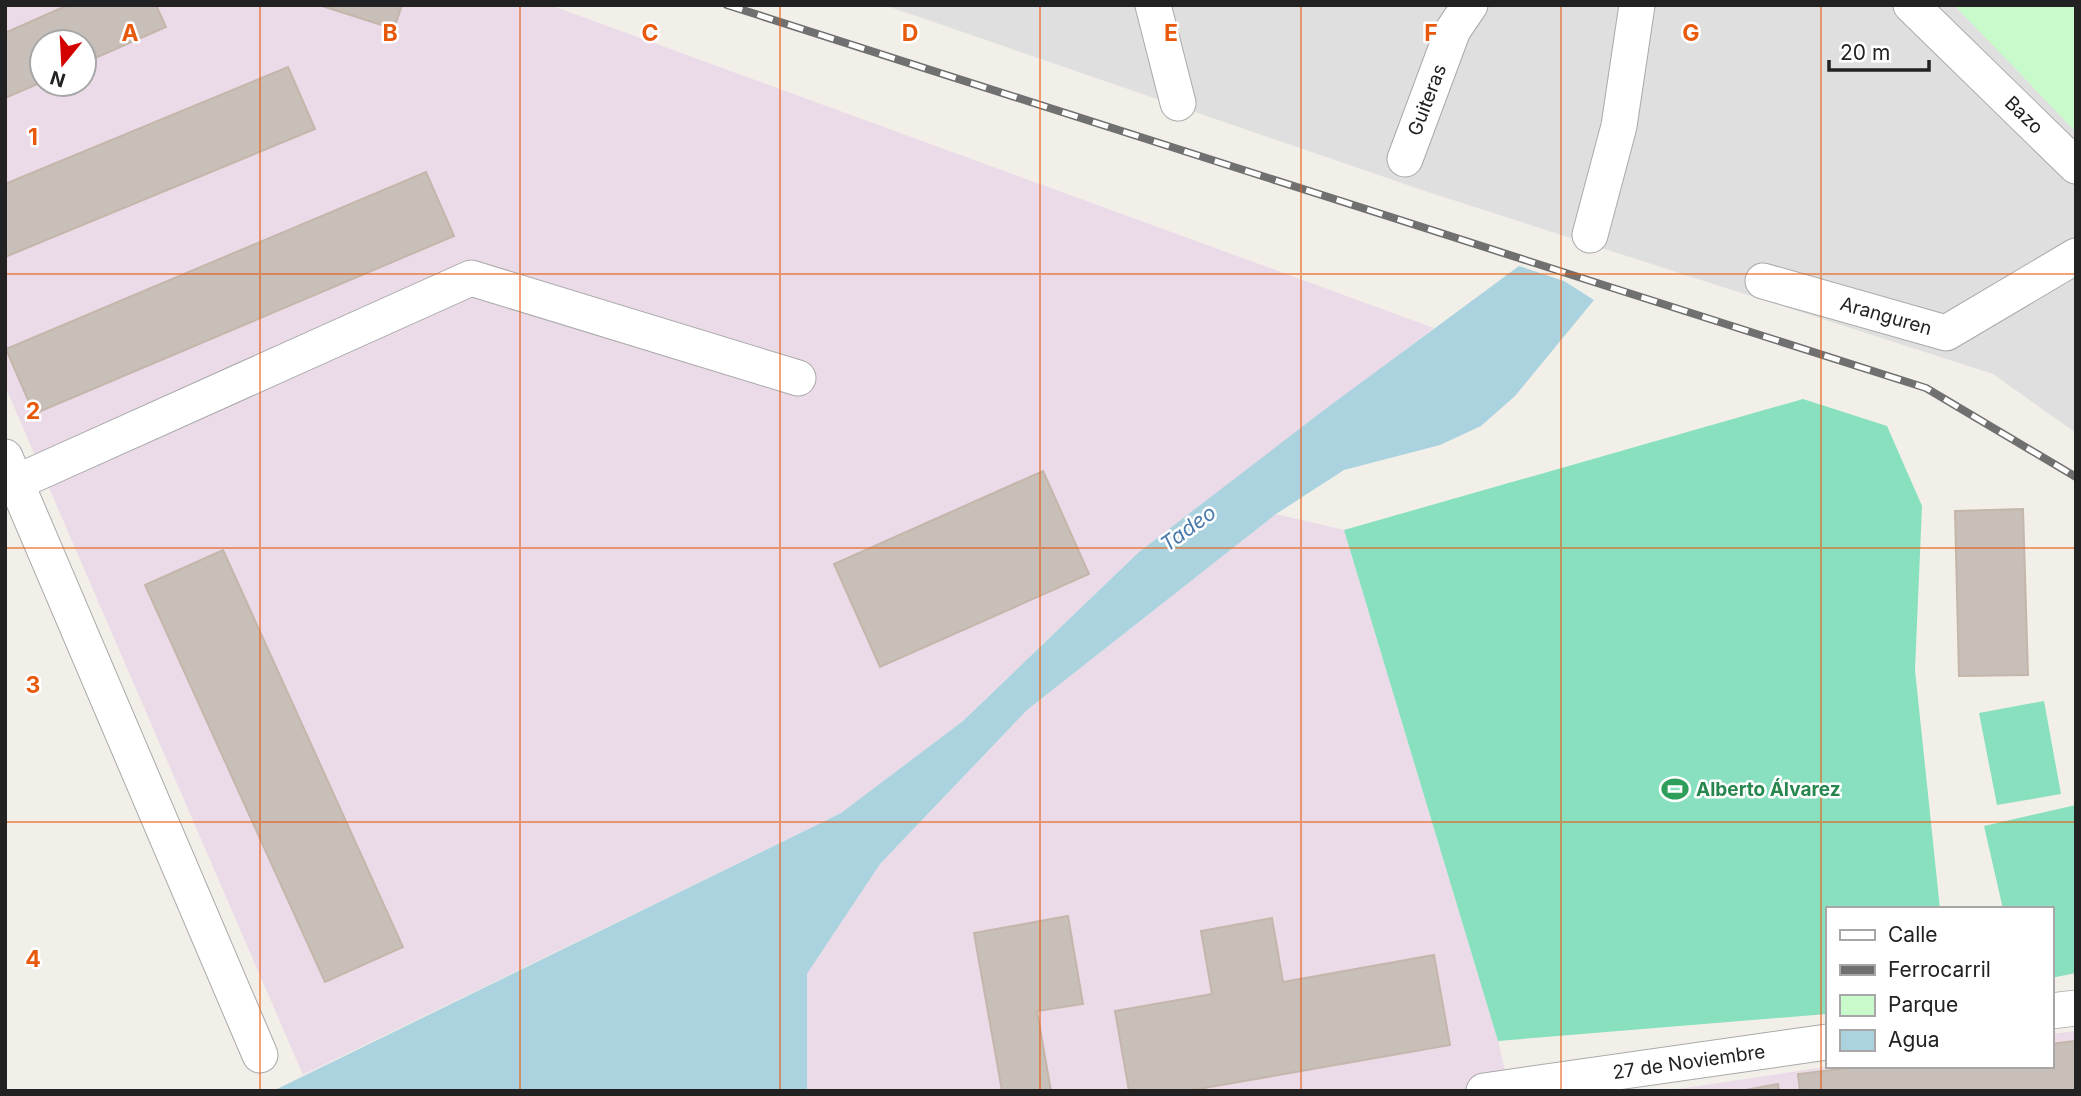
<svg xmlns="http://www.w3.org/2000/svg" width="2081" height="1096" font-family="Inter,sans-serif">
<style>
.residential{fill:#e0dfdf}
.industrial{fill:#ebdbe8;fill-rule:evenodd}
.park{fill:#c8facc}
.pitch{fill:#88e0be}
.water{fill:#aad3df}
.building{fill:#c7bfb8;stroke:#c4b6ab;stroke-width:2}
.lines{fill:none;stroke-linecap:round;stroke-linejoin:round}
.minor-casing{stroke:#a9a9a9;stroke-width:37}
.minor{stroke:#fff;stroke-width:35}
.rail-casing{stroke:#707070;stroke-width:8}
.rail{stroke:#fff;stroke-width:5;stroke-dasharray:16;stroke-linecap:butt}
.grid{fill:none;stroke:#e8590c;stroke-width:2;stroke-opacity:0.55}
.labels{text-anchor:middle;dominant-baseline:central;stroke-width:5;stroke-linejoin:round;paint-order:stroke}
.street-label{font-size:19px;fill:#222;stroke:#fff}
.leisure-label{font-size:19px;font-weight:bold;fill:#27864d;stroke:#fff;text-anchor:start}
.water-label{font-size:21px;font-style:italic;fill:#4a7aab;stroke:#fff}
.grid-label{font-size:23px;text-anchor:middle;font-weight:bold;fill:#e8590c;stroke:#fff;stroke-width:5;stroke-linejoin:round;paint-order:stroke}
</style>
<rect width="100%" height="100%" fill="#f2efe9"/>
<!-- residential -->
<path class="residential" d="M 884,5 L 2076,5 L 2076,433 L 1993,374 L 1428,192 Z"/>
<!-- industrial -->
<path class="industrial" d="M 5,5 L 550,5 L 1434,328 L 1139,552 L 963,721 L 841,813 L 303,1075 L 5,386 ZM 42,42 L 84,42 L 84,84 L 42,84 Z
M 1276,514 L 1344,530 L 1498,1041 L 1510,1091 L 807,1091 L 807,974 L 880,864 L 1027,710 Z
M 2076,1031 L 2076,1091 L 1665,1091 L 1832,1066 L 2051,1066 L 2051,1034 Z"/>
<!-- park -->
<path class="park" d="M 1954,5 L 2076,5 L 2076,132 Z"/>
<!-- pitch -->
<path class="pitch" d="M 1803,399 L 1887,426 L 1922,506 L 1915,670 L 1940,909 L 1827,909 L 1827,1014 L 1498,1041 L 1344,530 Z
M 2044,701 L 2061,794 L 1997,805 L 1979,713 Z
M 2076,805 L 2076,973 L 2051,978 L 2051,909 L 2003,909 L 1984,826 Z"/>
<!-- water -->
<path class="water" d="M 1519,266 L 1564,281 L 1594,300 L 1515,396 L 1481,426 L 1440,445 L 1344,470 L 1276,514 L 1027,710 L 880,864 L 807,974 L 807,1091 L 273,1091 L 841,813 L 963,721 L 1139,552 L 1324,410 Z"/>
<!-- building -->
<path class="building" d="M 68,5 L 156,5 L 166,27 L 84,63 L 84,42 L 42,42 L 42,82 L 5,98 L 5,33 Z
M 319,5 L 402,5 L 394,29 Z
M 288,67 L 315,129 L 5,257 L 5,184 Z
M 426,172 L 454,236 L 34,414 L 6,349 Z
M 1043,471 L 1089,574 L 880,667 L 834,564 Z
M 2023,509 L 2028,675 L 1959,676 L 1955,511 Z
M 223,550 L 403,947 L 325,982 L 145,585 Z
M 1068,916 L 1083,1004 L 1037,1011 L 1051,1091 L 1002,1091 L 974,933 Z
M 1272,918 L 1283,982 L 1434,955 L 1450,1045 L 1187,1091 L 1129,1091 L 1115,1011 L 1212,994 L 1201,931 Z
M 2076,1041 L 2076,1091 L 1800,1091 L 1798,1074 L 1865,1066 L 2051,1066 L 2051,1044 Z
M 1778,1084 L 1779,1091 L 1740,1091 Z"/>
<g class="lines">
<!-- minor casing -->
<g class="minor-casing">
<path id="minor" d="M 1153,5 L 1178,103
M 1911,5 L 2076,166
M 1405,159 L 1453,30 L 1470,5
M 1590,235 L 1619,126 L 1637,5
M 1763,281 L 1946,333 L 2076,256
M 5,457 L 260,1055
M 17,482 L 471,278 L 798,378
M 2051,1011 L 2076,1008
M 1484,1091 L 1827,1042"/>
</g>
<!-- minor -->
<use href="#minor" class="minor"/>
<!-- rail casing -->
<g class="rail-casing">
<path id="rail" d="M 727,5 L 1926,388 L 2076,477"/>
</g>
<!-- rail -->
<use href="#rail" class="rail"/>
</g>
<!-- grid -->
<path class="grid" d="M 260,5 L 260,1091M 520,5 L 520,1091M 780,5 L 780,1091M 1040,5 L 1040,1091M 1301,5 L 1301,1091M 1561,5 L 1561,1091M 1821,5 L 1821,1091M 5,274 L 2076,274M 5,548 L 2076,548M 5,822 L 2076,822"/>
<!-- icons -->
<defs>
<g id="stadium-bare" transform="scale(2.1)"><path d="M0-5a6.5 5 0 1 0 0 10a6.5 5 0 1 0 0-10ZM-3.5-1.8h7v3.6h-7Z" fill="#2e9e5b" stroke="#fff" stroke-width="2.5" paint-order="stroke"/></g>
</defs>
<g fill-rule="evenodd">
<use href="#stadium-bare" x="1675" y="789"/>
</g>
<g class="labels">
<!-- street labels -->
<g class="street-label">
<text transform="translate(1427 100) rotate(-69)">Guiteras</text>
<text transform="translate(2024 115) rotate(44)">Bazo</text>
<text transform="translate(1886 316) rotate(16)">Aranguren</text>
<text transform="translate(1689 1062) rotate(-8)">27 de Noviembre</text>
</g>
<!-- leisure labels -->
<g class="leisure-label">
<text x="1696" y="789">Alberto Álvarez</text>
</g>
<!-- water labels -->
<g class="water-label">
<text transform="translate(1188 528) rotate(-36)">Tadeo</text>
</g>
</g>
<g class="grid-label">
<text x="130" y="41">A</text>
<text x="390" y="41">B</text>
<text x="650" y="41">C</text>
<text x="910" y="41">D</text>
<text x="1171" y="41">E</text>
<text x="1431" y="41">F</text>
<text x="1691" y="41">G</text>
<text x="33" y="145">1</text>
<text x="33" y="419">2</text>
<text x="33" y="693">3</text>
<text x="33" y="967">4</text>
</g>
<!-- border -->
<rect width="2081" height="1096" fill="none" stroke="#222222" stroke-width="14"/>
<!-- legend -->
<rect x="1826" y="907" width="228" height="161" fill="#ffffff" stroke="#a7a7a7" stroke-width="2"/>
<rect x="1840" y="930" width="35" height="10" fill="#ffffff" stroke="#a7a7a7" stroke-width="2"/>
<text x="1888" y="942" font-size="21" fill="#222222">Calle</text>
<rect x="1840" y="965" width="35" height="10" fill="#707070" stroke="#a7a7a7" stroke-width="2"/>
<text x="1888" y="977" font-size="21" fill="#222222">Ferrocarril</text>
<rect x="1840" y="995" width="35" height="21" fill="#c8facc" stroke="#a7a7a7" stroke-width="2"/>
<text x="1888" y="1012" font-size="21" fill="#222222">Parque</text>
<rect x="1840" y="1030" width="35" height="21" fill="#aad3df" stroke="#a7a7a7" stroke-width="2"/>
<text x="1888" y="1047" font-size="21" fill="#222222">Agua</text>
<!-- north arrow -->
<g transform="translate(63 63) rotate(198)"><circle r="33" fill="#ffffff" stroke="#a7a7a7" stroke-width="2"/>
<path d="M0-5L12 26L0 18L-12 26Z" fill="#d40000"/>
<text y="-10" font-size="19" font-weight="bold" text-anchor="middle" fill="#222222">N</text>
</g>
<!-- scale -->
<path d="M1829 60v10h100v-10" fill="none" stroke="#222222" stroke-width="3.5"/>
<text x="1840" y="60" font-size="21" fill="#222222" stroke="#ffffff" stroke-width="5" paint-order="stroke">20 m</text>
</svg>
